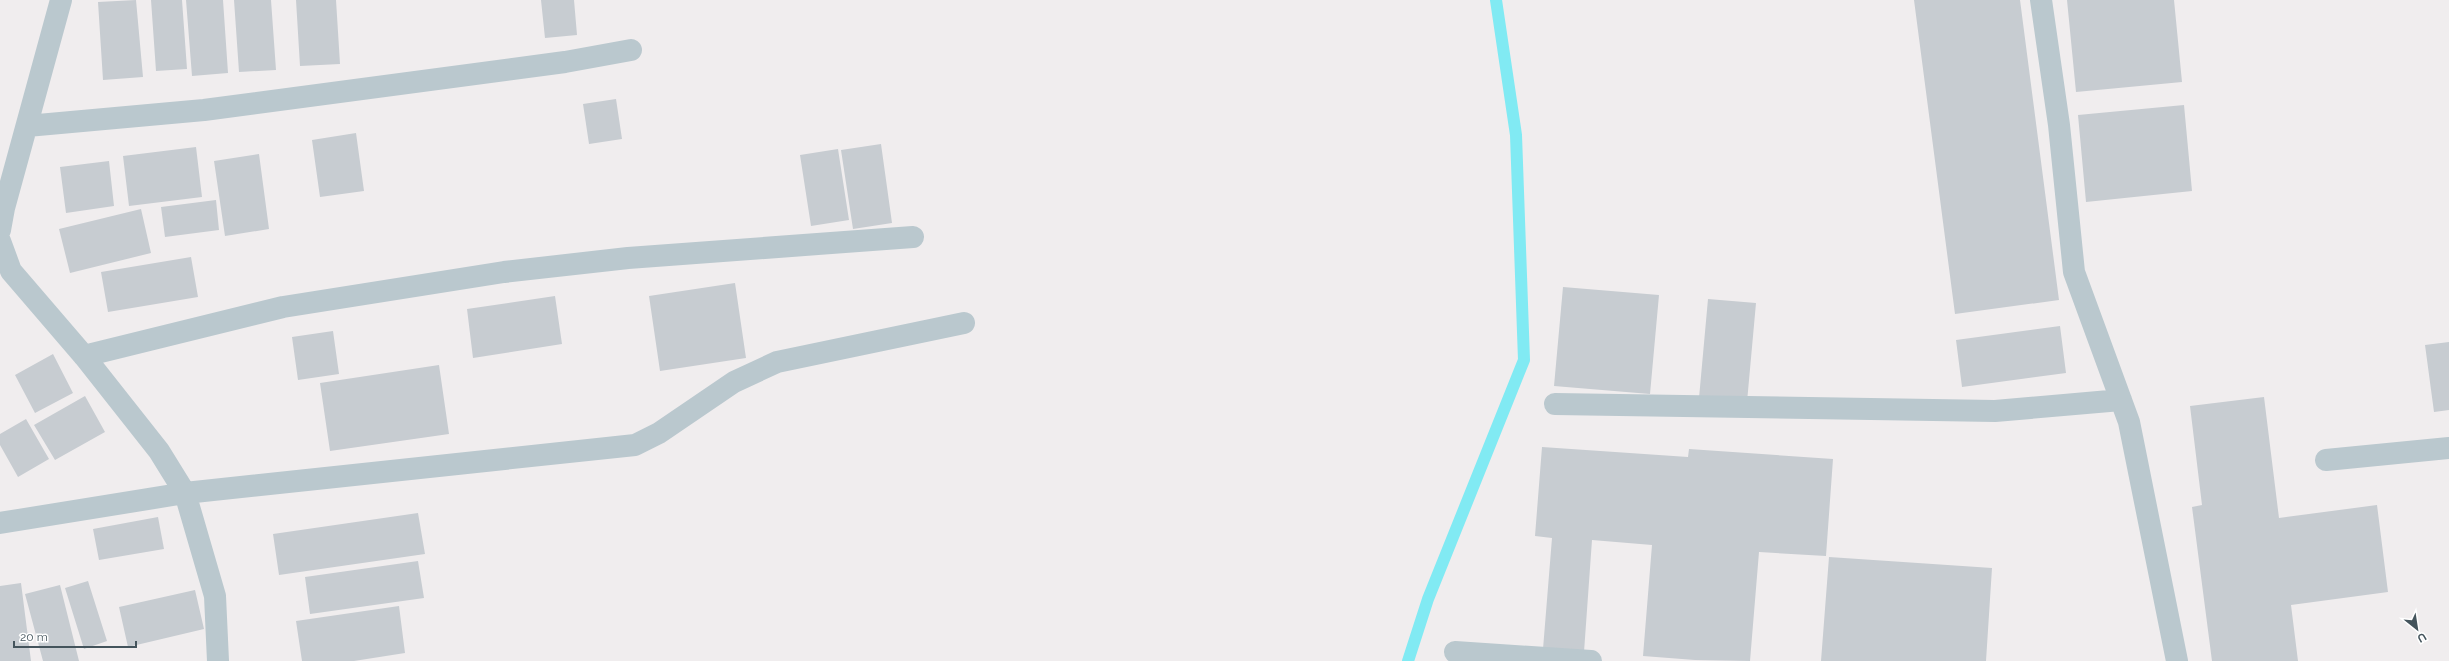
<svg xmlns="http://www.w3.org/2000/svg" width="2449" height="661" font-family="Raleway,sans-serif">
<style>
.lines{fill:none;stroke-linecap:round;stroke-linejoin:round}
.stream{stroke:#81eaf3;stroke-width:12}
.building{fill:#c7ccd1}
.street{stroke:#bac8ce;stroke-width:22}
</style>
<rect width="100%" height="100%" fill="#f0edee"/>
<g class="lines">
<!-- stream -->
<path class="stream" d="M 1408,661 L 1428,599 L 1524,360 L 1516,135 L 1496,0"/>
</g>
<!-- building -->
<path class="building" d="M 136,0 L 143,77 L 103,80 L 98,2 Z
M 151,0 L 182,0 L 187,69 L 156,71 Z
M 186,0 L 223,0 L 228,73 L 192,76 Z
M 234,0 L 271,0 L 276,70 L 239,72 Z
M 296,0 L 336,0 L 340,64 L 300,66 Z
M 541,0 L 574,0 L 577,35 L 545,38 Z
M 1914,0 L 2020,0 L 2059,300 L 1955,314 Z
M 2067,0 L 2174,0 L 2182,82 L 2076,92 Z
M 616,99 L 622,139 L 589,144 L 583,104 Z
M 2184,105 L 2192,191 L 2086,202 L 2078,115 Z
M 356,133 L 364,191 L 320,197 L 312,140 Z
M 881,144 L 892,223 L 853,229 L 841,150 Z
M 196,147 L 202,197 L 129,206 L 123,156 Z
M 838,149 L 849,220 L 811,226 L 800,155 Z
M 259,154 L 269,229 L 225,236 L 214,161 Z
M 109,161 L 114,206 L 66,213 L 60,167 Z
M 216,200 L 219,230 L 165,237 L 161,207 Z
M 141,209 L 151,253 L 70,273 L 59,229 Z
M 191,257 L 198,297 L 108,312 L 101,272 Z
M 735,283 L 746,358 L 660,371 L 649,296 Z
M 1563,287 L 1659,295 L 1650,394 L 1554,386 Z
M 555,296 L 562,344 L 473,358 L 467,309 Z
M 1708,299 L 1756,303 L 1747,402 L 1699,398 Z
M 2060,326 L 2066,373 L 1962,387 L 1956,340 Z
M 333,331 L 339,374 L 298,380 L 292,337 Z
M 2449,342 L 2449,410 L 2434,412 L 2425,345 Z
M 53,354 L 73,393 L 35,413 L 15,375 Z
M 439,365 L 449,434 L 330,451 L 320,383 Z
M 85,396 L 105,432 L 55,460 L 34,425 Z
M 2264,397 L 2279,518 L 2377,505 L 2388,592 L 2291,605 L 2298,661 L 2212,661 L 2192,507 L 2202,505 L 2190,406 Z
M 26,419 L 49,459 L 18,477 L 0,445 L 0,434 Z
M 1542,447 L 1688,457 L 1689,449 L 1833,459 L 1826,556 L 1759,552 L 1750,661 L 1695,660 L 1643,656 L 1652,545 L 1592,540 L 1584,652 L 1543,649 L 1552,538 L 1535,536 Z
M 418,513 L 425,554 L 279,575 L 273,534 Z
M 158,517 L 164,549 L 99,560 L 93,529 Z
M 1829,557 L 1992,568 L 1986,661 L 1821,661 Z
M 418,561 L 424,598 L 310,614 L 305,577 Z
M 88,581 L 107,641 L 84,649 L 65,588 Z
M 21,583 L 31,661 L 0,661 L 0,586 Z
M 60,585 L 79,661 L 43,661 L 25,594 Z
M 195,590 L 204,629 L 128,647 L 119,607 Z
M 399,606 L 405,653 L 354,661 L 302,661 L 296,621 Z"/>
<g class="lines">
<!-- street -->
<path class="street" d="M 2041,0 L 2059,125 L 2074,272 L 2129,422 L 2177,661
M 27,126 L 204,110 L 565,62 L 631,50
M 0,230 L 4,208 L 61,0
M 0,241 L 11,271 L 84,356 L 159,451 L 185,493 L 215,596 L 218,661
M 84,356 L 283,307 L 504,272 L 628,258 L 913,237
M 1555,404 L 1995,411 L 2121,400
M 2326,460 L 2449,448
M 0,523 L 185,493 L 635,445 L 659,433 L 734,382 L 777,362 L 964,323
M 1455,652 L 1591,661"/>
</g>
<!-- north arrow -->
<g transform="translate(2417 629) rotate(150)" stroke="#ffffff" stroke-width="3" paint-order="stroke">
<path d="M0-3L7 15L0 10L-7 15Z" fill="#44545c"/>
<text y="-6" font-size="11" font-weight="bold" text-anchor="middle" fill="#44545c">U</text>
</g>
<!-- scale -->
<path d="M14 641v6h122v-6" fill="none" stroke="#44545c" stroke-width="2"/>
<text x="20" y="641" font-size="12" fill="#44545c" stroke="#ffffff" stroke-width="3" paint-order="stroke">20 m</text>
</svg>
